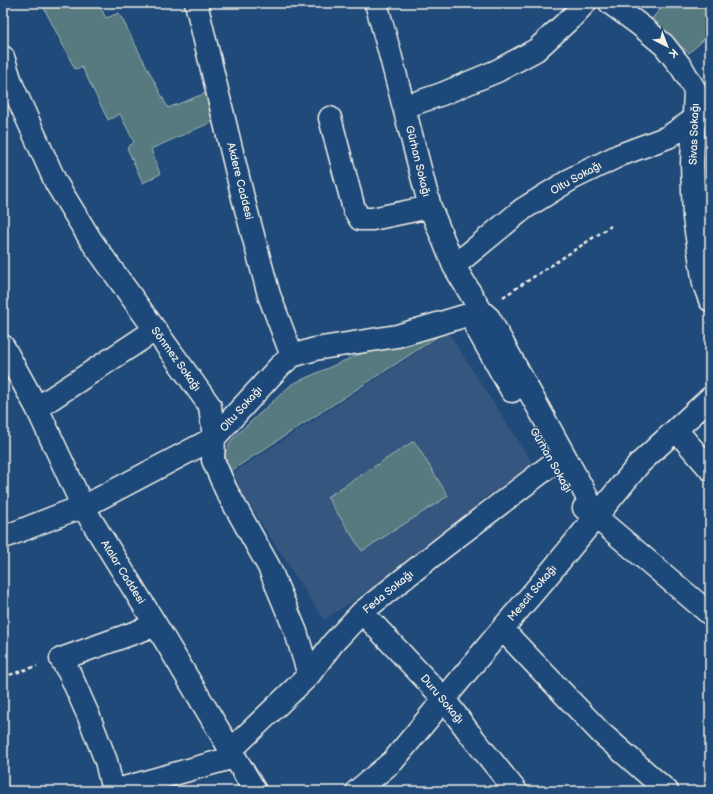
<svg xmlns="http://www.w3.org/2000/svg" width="713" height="794" font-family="'Balsamiq Sans',sans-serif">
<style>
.built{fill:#36567f}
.green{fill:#567a7f;stroke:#a5b6b4}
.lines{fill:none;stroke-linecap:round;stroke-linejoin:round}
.minor-casing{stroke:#f4f1e8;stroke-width:25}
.path{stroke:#f4f1e8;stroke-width:2.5;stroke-dasharray:4 3;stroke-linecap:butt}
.minor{stroke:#1f4a7a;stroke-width:22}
.labels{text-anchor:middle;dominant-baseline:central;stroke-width:3;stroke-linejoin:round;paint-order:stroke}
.street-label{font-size:11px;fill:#f4f1e8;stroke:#1f4a7a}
</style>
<rect width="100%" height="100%" fill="#1f4a7a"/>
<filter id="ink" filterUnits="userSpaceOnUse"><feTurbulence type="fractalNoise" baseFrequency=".025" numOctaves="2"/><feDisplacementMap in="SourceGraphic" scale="8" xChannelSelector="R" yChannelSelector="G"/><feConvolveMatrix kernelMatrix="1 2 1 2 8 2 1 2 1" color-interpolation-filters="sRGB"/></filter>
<g filter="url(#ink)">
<!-- built -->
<path class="built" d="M 448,332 L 535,467 L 480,501 L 487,511 L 324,620 L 230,475 Z"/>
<!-- green -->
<path class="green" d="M 55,3 L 98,3 L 106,18 L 119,13 L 168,108 L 206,93 L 214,121 L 151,149 L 160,174 L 143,183 L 127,148 L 134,142 L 120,114 L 108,120 L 82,67 L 75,69 L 44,8 Z
M 665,3 L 710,3 L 710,34 L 689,53 L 650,21 Z
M 442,328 L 445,332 L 246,461 L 228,473 L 225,453 L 233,438 L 292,384 L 355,356 Z
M 414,441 L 448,496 L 362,551 L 327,497 Z"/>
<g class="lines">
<!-- minor casing -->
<g class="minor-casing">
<path id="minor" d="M 196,3 L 243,198 L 269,295 L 292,356
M 376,3 L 389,50 L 430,207 L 454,266 L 481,311 L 489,318 L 585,493 L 596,517
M 610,3 L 641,26 L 664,45 L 682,68 L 695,90 L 692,164 L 694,218 L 704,284 L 710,300
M 3,57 L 12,85 L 56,183 L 92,242 L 210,406 L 214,438 L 213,460 L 226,490 L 269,567 L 296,632 L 309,675
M 404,107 L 442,94 L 497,71 L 536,50 L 572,17 L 585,3
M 330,118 L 354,209 L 360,219 L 372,219 L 430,207
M 454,266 L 523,209 L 573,178 L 620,155 L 668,137 L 704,113
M 481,311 L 476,327 L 512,391
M 3,346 L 37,408 L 83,507 L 156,625 L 255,791
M 37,408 L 155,330
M 676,430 L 710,469
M 584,508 L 596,517 L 710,614
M 7,536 L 65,513 L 83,507 L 214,438 L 280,366 L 292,356 L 315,349 L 397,336 L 481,311
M 362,612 L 444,699 L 470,734 L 516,791
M 502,629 L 601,733 L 667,791
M 231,750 L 309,675 L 333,643 L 362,612 L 441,549 L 564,455
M 113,791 L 106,761 L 89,717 L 70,674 L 61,659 L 156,625
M 113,791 L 235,757
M 357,791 L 393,761 L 502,629 L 544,580 L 640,463 L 710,398"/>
</g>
<!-- path -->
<path class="path" d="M 503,297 L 611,226
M 3,677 L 37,666
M 80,791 L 88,791"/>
<!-- minor -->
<use href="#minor" class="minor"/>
</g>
</g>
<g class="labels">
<!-- street labels -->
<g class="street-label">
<text transform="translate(694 134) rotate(-88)">Sivas Sokağı</text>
<text transform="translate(418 161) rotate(76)">Gürhan Sokağı</text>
<text transform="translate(576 178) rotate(-29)">Oltu Sokağı</text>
<text transform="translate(240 181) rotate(76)">Akdere Caddesi</text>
<text transform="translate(176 359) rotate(54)">Sönmez Sokağı</text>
<text transform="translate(241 409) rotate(-48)">Oltu Sokağı</text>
<text transform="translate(551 460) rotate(60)">Gürhan Sokağı</text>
<text transform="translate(123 572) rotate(58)">Atalar Caddesi</text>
<text transform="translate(388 592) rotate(-39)">Feda Sokağı</text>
<text transform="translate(532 593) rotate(-50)">Mescit Sokağı</text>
<text transform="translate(442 699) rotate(50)">Duru Sokağı</text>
</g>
</g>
<!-- margin -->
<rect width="713" height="794" fill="none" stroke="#1f4a7a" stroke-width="16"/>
<rect x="8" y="8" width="697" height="778" fill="none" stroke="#f4f1e8" stroke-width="1.5" filter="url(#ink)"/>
<!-- north arrow -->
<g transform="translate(667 46) rotate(138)" stroke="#1f4a7a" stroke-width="3" paint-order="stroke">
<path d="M0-3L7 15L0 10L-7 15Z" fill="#f4f1e8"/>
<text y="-6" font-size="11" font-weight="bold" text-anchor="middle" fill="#f4f1e8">K</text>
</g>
</svg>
